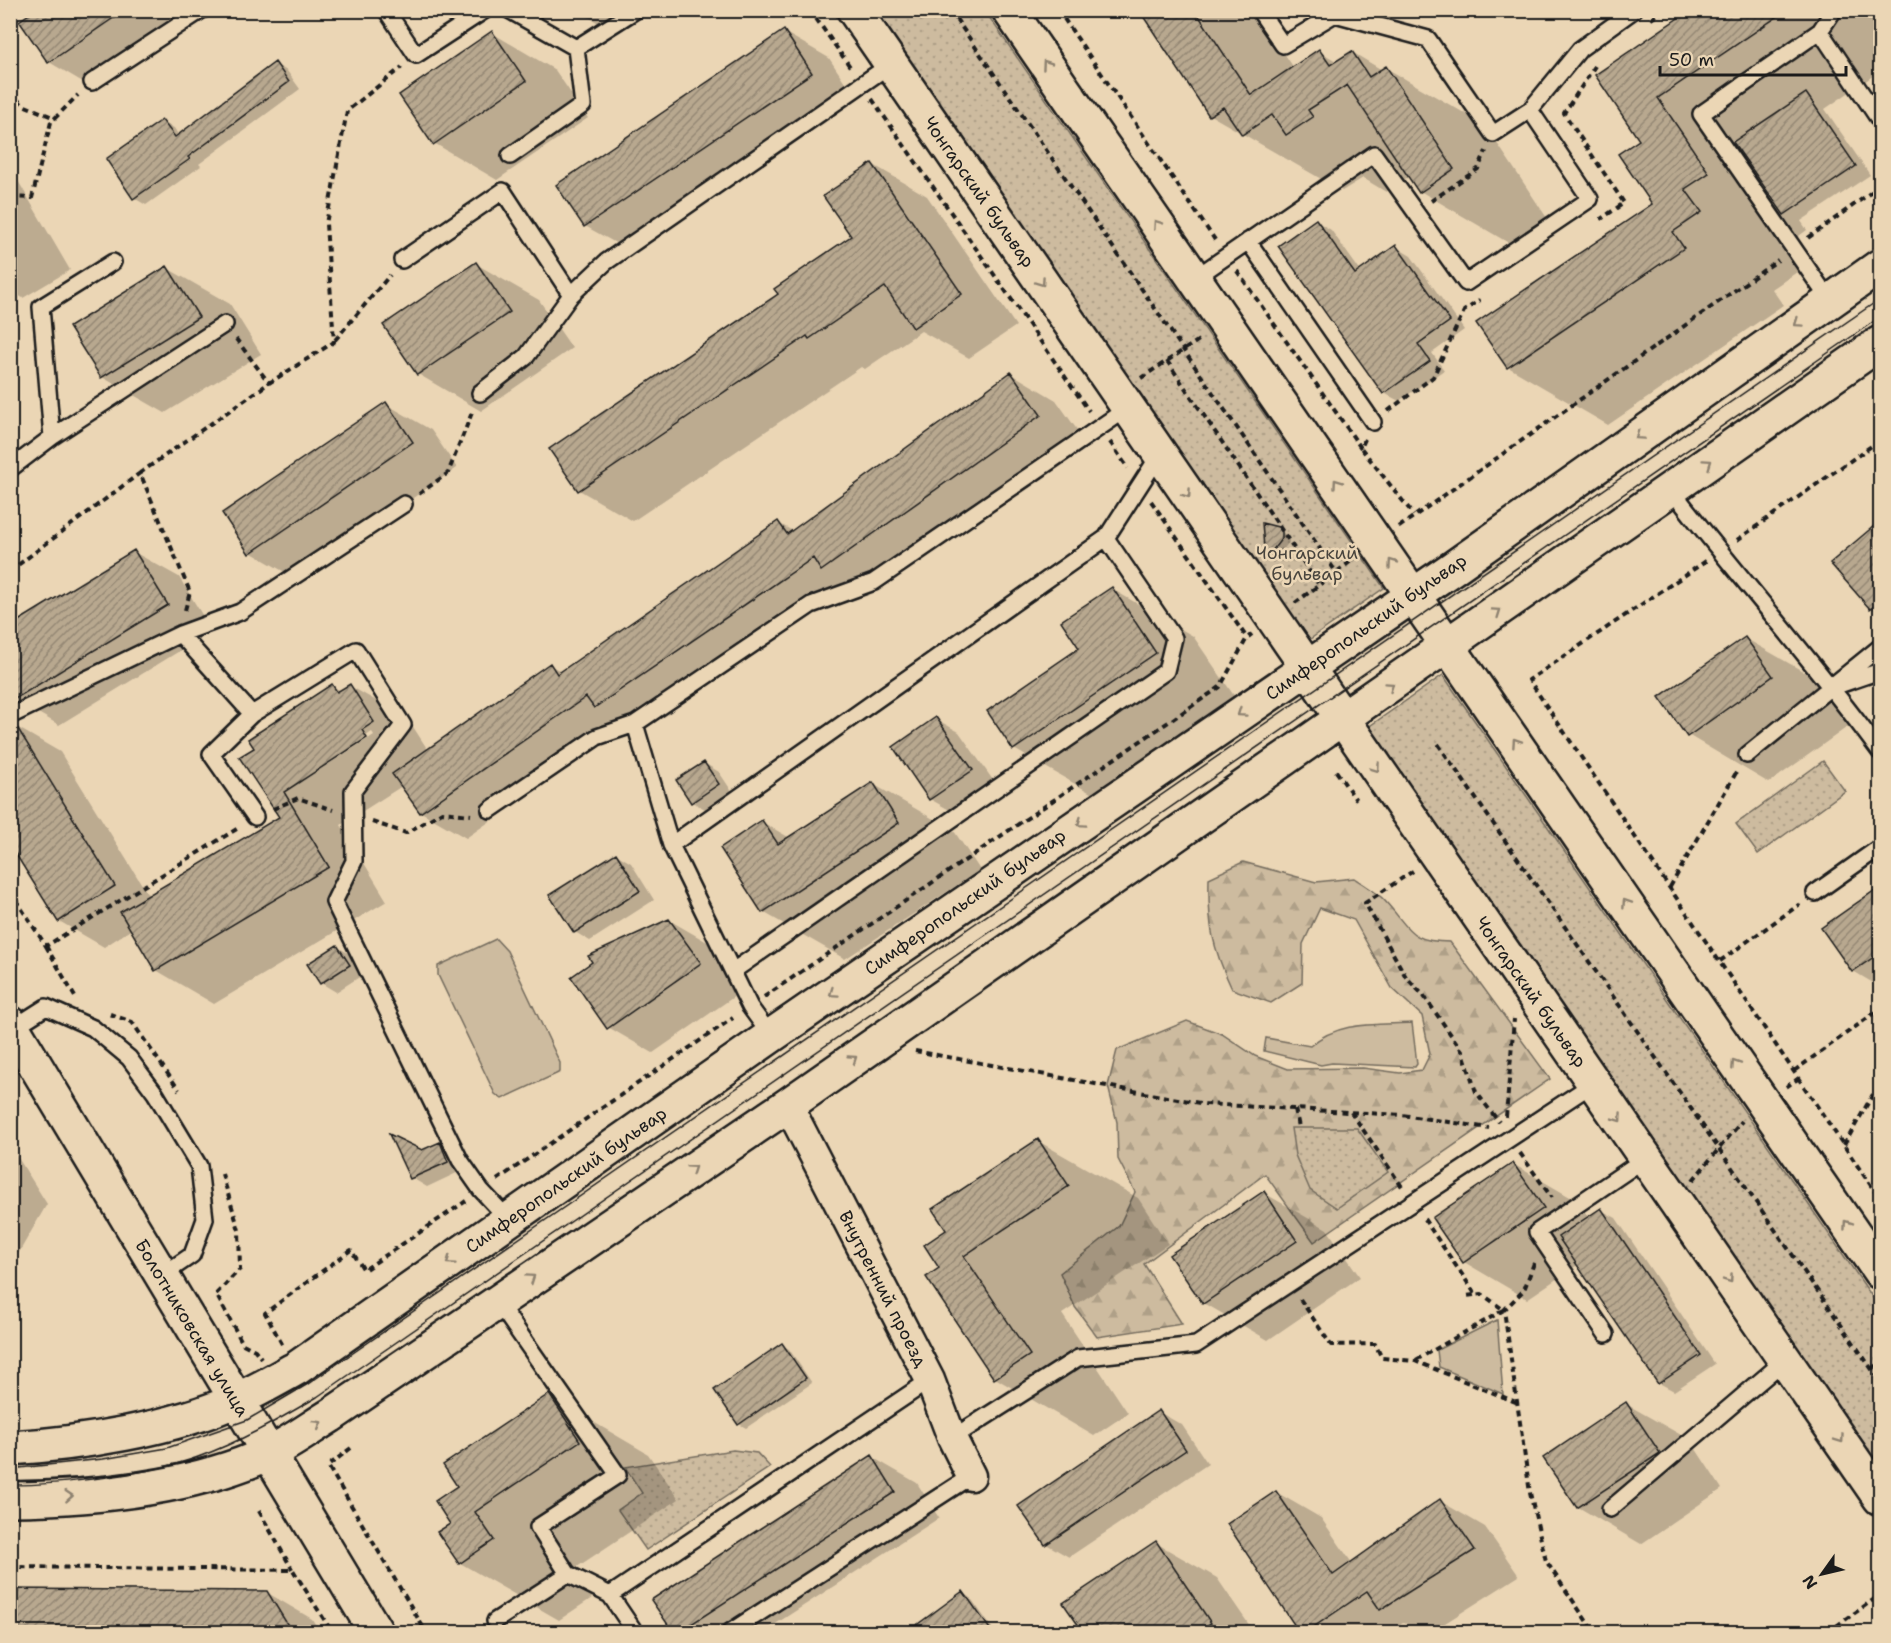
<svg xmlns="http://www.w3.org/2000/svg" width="1891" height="1643" font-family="'Shantell Sans',sans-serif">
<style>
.green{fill:#cdbb9f;stroke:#746c5e;stroke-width:1.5}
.forest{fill:url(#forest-firs);stroke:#746c5e;stroke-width:1.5}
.park{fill:url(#park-dots);stroke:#746c5e;stroke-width:1.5}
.shadow{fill:#0003;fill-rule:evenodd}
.building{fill:url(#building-hatch);stroke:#1c1c1c;stroke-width:1.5}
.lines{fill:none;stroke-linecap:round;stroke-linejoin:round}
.lane-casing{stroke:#1c1c1c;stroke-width:20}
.street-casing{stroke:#1c1c1c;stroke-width:33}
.secondary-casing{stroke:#1c1c1c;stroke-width:38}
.path{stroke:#1c1c1c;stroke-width:4;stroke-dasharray:6 4.5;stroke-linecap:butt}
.lane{stroke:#ebd6b5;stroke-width:15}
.street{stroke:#ebd6b5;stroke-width:28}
.secondary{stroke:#ebd6b5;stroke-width:33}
.tram{stroke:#1c1c1c;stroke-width:1.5}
.oneway{stroke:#8e8270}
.labels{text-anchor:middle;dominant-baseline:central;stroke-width:5;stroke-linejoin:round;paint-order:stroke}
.street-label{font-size:18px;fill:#1c1c1c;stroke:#ebd6b5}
.park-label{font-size:18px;fill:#48443d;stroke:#ebd6b5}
</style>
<defs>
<pattern id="forest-firs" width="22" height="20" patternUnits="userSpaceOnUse" patternTransform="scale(1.5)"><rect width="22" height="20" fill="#cdbb9f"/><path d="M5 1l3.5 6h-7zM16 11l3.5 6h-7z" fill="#afa088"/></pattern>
<pattern id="park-dots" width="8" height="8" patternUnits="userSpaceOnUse" patternTransform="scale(1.5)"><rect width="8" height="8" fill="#cdbb9f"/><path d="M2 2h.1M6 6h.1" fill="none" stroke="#afa088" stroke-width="1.8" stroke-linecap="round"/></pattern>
<pattern id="building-hatch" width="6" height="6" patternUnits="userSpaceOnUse" patternTransform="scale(1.5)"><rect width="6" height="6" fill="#b8a88f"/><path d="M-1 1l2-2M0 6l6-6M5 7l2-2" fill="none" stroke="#958874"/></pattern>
</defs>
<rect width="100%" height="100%" fill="#ebd6b5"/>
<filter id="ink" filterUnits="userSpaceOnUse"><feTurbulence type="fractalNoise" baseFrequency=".0167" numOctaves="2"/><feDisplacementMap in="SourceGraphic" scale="12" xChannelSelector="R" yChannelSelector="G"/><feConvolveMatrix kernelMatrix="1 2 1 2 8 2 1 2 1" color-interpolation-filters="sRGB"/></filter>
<g filter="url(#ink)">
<!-- green -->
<path class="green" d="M 496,939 L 507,951 L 560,1063 L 560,1072 L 556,1074 L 502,1099 L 495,1094 L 438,975 L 438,966 Z
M 1412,1023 L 1417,1064 L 1415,1067 L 1332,1063 L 1321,1065 L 1264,1051 L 1266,1038 L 1310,1046 C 1339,1021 1374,1025 1412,1023 Z
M 1497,1320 L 1503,1394 L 1439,1367 L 1437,1350 Z"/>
<!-- forest -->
<path class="forest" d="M 1243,862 L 1316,882 L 1354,878 C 1364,885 1377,892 1385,901 C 1410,928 1408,942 1450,942 L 1550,1079 L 1314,1242 L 1265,1174 L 1144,1264 L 1182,1324 L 1097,1337 L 1075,1307 L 1060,1273 L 1119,1226 L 1135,1192 L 1118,1159 L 1117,1122 L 1108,1086 L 1117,1050 L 1187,1021 L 1222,1034 L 1255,1056 L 1288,1069 L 1363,1068 L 1400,1073 L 1422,1070 L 1430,1054 L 1422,1016 L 1392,988 L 1354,920 L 1320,908 L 1303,944 L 1302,983 L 1271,1003 L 1232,989 C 1212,947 1208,925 1209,878 Z"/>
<!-- park -->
<path class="park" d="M 872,11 L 985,11 L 1384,588 L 1303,644 Z
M 1443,675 L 1880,1308 L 1880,1480 L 1364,730 Z
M 1823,761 L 1845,791 L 1758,854 L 1736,824 Z
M 1291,1128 L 1357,1128 L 1388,1172 L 1337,1208 L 1310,1190 L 1295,1155 Z
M 733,1450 L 757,1453 L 770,1467 L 646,1550 L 618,1510 L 642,1493 L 625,1467 Z"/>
<!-- shadow -->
<path class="shadow" d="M 37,10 L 208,10 L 93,88 L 49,62 Z
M 576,10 L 648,10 L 616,33 Z
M 719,10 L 738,10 L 729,17 Z
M 1141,10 L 1255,10 L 1294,68 L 1319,51 L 1338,62 L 1352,52 L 1382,70 L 1386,68 L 1485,125 L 1553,227 L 1519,249 L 1420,191 L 1410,176 L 1386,192 L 1363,178 L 1342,191 L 1210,115 Z
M 1693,10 L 1880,10 L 1880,71 L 1825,109 L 1870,175 L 1801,221 L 1807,230 L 1784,247 L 1800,270 L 1772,289 L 1783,305 L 1608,425 L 1508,367 L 1654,204 L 1641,140 Z
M 784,32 L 829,58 L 856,99 L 630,251 L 585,226 Z
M 492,33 L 555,70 L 588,118 L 497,180 L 434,143 Z
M 275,64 L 287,71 L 300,89 L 199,164 L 201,166 L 146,205 L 134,198 L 162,122 L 174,128 L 179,136 Z
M 872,164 L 927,196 L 1016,326 L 969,358 L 921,331 L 865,369 L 861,367 L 633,521 L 579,490 L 780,294 L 853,237 Z
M 10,167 L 70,270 L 23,298 L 10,291 Z
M 1316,221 L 1331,230 L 1361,272 L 1396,247 L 1411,256 L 1464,330 L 1432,353 L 1444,370 L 1399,401 L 1384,393 Z
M 476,264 L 539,300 L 572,348 L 481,411 L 418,374 Z
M 167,268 L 230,304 L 261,354 L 165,413 L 102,377 Z
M 1012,374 L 1056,400 L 1085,441 L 867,595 L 853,587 L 640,733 L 627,726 L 466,838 L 421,812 L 402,786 L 341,825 L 387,901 L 214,1004 L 156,970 L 132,929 L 104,947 L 59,921 L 15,726 L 60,752 L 149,896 L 281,818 L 256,748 L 332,686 L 341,691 L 350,686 L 408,719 L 428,750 L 550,665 L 562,672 L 778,523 L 793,531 ZM 372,732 L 374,735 L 307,778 L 307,775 Z
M 386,404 L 431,430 L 457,468 L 295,578 L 250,552 Z
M 1880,522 L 1880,614 L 1871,608 L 1832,564 Z
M 1264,525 L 1277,528 L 1288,537 L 1289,542 L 1273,563 L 1267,559 Z
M 134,552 L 179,577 L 212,631 L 59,725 L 14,699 Z
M 1112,589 L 1193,636 L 1237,700 L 1096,796 L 1014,749 L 1081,649 Z
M 1745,638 L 1827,685 L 1853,723 L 1769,783 L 1688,735 Z
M 936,719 L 959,732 L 995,783 L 953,812 L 930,799 Z
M 704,763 L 719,772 L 733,793 L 707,810 L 692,802 Z
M 873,784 L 954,831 L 980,870 L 845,959 L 763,912 L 762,822 L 790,838 Z
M 616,854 L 631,863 L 654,900 L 590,941 L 575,932 Z
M 1880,888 L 1880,987 L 1853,971 Z
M 669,920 L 714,946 L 745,989 L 653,1053 L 608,1027 Z
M 337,947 L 352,955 L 364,974 L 336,992 L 321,983 Z
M 1038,1141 L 1138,1198 L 1168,1244 L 1062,1314 L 1128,1413 L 1094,1436 L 995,1378 L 941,1269 L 948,1231 Z
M 440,1144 L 455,1152 L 463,1170 L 427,1187 L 412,1178 L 422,1152 Z
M 10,1145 L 47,1204 L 10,1268 Z
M 1513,1164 L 1577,1201 L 1589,1218 L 1601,1210 L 1616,1218 L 1715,1364 L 1674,1391 L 1659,1383 L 1579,1264 L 1527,1299 L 1464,1262 Z
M 1264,1193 L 1327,1229 L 1360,1277 L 1268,1340 L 1204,1303 L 1172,1255 Z
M 782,1345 L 789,1349 L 812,1383 L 746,1428 L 739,1424 L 716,1390 Z
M 549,1396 L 648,1454 L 679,1499 L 574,1569 L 592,1598 L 559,1620 L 460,1563 L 452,1524 Z
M 1626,1404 L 1690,1440 L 1722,1489 L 1641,1544 L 1578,1507 Z
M 1159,1412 L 1182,1425 L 1208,1464 L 1069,1557 L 1046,1544 Z
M 872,1457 L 917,1483 L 939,1518 L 763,1632 L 675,1632 L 653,1600 Z
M 1276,1492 L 1321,1518 L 1352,1563 L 1440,1501 L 1485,1527 L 1519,1576 L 1431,1632 L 1422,1632 L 1403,1622 L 1388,1632 L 1301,1632 L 1229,1524 Z
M 1156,1543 L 1217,1578 L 1254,1632 L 1084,1632 L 1065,1603 Z
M 10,1591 L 266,1592 L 312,1619 L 320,1632 L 10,1632 Z
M 963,1593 L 970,1597 L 995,1632 L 909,1632 Z"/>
<!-- building -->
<path class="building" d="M 35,10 L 125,10 L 48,63 L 19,21 Z
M 1139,10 L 1195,10 L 1251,95 L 1319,49 L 1330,65 L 1352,51 L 1369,77 L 1386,66 L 1454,169 L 1419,193 L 1347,85 L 1308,110 L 1313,117 L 1286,135 L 1272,115 L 1242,135 L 1223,107 L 1209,116 Z
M 1690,10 L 1787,10 L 1658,98 L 1709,173 L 1685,189 L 1702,212 L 1673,232 L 1684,248 L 1507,368 L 1476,323 L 1652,204 L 1618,154 L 1639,140 L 1595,75 Z
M 784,30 L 812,73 L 584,227 L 556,185 Z
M 492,31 L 526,81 L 433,145 L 399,95 Z
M 275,62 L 289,82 L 188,157 L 190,159 L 133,199 L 106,159 L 162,120 L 175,137 Z
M 1806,93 L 1856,166 L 1784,215 L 1733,142 Z
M 872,163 L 962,294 L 913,328 L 885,287 L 809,339 L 807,336 L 578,491 L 549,449 L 778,294 L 774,289 L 851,236 L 823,196 Z
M 1316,219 L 1355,274 L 1396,245 L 1450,321 L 1418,344 L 1430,361 L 1383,394 L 1278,246 Z
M 476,262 L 510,312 L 417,375 L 383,325 Z
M 167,266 L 199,317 L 101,378 L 69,327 Z
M 1011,372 L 1041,415 L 821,571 L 813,558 L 594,708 L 586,697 L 420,813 L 392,774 L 550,663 L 557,674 L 778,521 L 787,534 Z
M 386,402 L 413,442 L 249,554 L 222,513 Z
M 1881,520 L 1881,601 L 1870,609 L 1830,563 Z
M 1262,523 L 1278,527 L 1282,531 L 1282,538 L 1265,560 Z
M 134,550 L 168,605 L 10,702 L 10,626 Z
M 1112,587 L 1156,653 L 1013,750 L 987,711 L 1079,648 L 1061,621 Z
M 1745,637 L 1773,676 L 1687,737 L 1659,697 Z
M 332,684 L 337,692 L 350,684 L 374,722 L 362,730 L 367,738 L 284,792 L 329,867 L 155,971 L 120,912 L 279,817 L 239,757 L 254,748 L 248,739 Z
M 936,717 L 973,770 L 929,800 L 893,747 Z
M 15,724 L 115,886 L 58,922 L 10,845 L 10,726 Z
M 704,762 L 719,784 L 691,803 L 676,780 Z
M 873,782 L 899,823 L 762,913 L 720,848 L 762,820 L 778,844 Z
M 616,853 L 640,891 L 574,933 L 549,895 Z
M 1881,886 L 1881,952 L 1852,972 L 1821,928 Z
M 669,919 L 701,963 L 607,1029 L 571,977 L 592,962 L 588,956 Z
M 337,945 L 350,965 L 320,984 L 307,964 Z
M 389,1134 L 422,1150 L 440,1142 L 448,1162 L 410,1179 Z
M 1038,1139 L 1069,1186 L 964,1256 L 1030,1355 L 994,1379 L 926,1277 L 939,1268 L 924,1245 L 946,1230 L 932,1209 Z
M 1513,1163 L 1544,1208 L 1463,1263 L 1432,1218 Z
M 1264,1191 L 1297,1241 L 1203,1304 L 1169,1255 Z
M 1601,1208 L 1701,1355 L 1658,1384 L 1558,1237 Z
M 782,1343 L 806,1378 L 738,1425 L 714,1390 Z
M 549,1394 L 580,1441 L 475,1512 L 494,1540 L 459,1564 L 437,1532 L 450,1524 L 435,1501 L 457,1486 L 443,1465 Z
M 1626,1402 L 1660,1453 L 1577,1508 L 1543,1458 Z
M 1159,1410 L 1186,1450 L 1045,1545 L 1018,1506 Z
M 872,1455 L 895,1492 L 679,1632 L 673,1632 L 651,1600 Z
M 1276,1491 L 1333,1575 L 1440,1499 L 1475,1550 L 1380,1610 L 1367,1591 L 1306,1632 L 1299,1632 L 1227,1524 Z
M 1156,1541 L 1211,1623 L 1197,1632 L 1083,1632 L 1063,1603 Z
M 10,1589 L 267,1591 L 292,1632 L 10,1632 Z
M 963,1591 L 992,1632 L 907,1632 Z"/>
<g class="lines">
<!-- lane casing -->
<g class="lane-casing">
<path id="lane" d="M 386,10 L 416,55 L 485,10
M 509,10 L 576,48
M 1259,10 L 1283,45 L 1335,14 L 1428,39 L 1493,134 L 1530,110 L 1580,49 L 1634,10
M 1820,31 L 1880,121
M 92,82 L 202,10
M 510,156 L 583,105 L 576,48 L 636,10
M 1248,241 L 1373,422
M 402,260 L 503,191 L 571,295
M 1195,278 L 1374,154 L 1466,283 L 1590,199 L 1530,110
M 1830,301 L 1701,114 L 1820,31 L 1834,10
M 480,393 L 526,357 L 571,295 L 606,262 L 891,64
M 52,437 L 225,324
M 10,469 L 52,437 L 41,307 L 113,262
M 1671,489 C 1739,578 1814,661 1880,752
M 180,634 L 240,612 L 404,504
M 1842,684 L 1880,671
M 252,714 L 211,754 L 255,817
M 10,716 L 180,634 L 252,714 L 356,650 L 403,725 L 353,791 L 354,861 L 334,902 L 460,1160 L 481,1190 L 509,1220
M 635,724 L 671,845
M 1747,755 L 1880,647
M 490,810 L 597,737 L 635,724 L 811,605 L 874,582 L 1128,408
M 1815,893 L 1880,847
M 733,971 L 1166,671 L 1174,638 L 1106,538
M 13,1028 L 46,1007 L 93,1028 L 129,1058 L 155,1093 L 199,1166 L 205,1219 L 192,1255 L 161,1276
M 771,1036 L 750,1007 L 671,845 L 1106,538 L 1160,454
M 1606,1334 L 1537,1232 L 1646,1158
M 952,1438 L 1078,1358 L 1196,1345 L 1594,1083
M 1610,1509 L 1785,1360
M 568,1574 L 610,1595
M 495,1621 L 568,1574 L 538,1527 L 618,1475 L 497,1301
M 635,1632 L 610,1595 L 930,1380
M 730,1632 L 971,1476"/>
</g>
<!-- street casing -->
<g class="street-casing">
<path id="street" d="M 788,1105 L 930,1380 L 952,1438 L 971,1476"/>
</g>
<!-- secondary casing -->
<g class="secondary-casing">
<path id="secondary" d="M 854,10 L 1880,1498
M 1009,10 L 1880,1272
M 10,1023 L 376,1632
M 10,1448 C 78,1444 174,1429 236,1400 C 257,1391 277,1379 297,1368 L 771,1036 L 1453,568 L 1880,266
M 10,1499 C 92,1498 192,1488 267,1454 C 289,1444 309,1429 330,1416 L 788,1105 L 1880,343"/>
</g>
<!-- path -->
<path class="path" d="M 810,10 L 851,68
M 950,10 L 1336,572
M 1058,10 L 1215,240
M 1651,19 L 1664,10
M 1595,66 L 1564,113 L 1624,203 L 1601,219
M 10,92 L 23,105 L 55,118
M 872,99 L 1089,411
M 10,197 L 32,198 L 51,122 L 78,95
M 1431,201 L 1478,169 L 1486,151
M 1808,238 L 1880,186
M 1237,271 L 1361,448
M 236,339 L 269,383
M 335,340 L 390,275
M 1167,361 L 1319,585
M 1141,378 L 1202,338
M 1388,411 L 1433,377 L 1464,311 L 1480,300
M 1365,439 L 1361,448 L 1414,515
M 1110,442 L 1128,468
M 419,494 L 448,473 L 473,410
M 1151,501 L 1247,638
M 1399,527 L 1778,260
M 1737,540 L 1880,440
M 1706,561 L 1529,680 L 1880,1199
M 10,571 L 140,473
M 1295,603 L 1354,559
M 185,610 L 190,592 L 140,473 L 269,383 L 334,342 L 326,224 L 347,111 L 402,67
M 1438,744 L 1880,1381
M 1336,771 L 1356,800
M 273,809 L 298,798 L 333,810
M 372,822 L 406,833 L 442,812 L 471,815
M 1413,871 L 1365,903 L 1406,977 L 1424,996 L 1463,1052 L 1476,1092 L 1499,1122
M 1670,887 L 1737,771
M 10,891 L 46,946 L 240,827
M 46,946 L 75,997
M 1720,961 L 1800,904
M 764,997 L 1220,687 L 1247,638 L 1252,634
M 110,1014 L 132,1022 L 179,1090
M 915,1051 L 1205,1104 L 1402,1115 L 1489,1128
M 1794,1071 L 1880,1009
M 1786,1087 L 1799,1078
M 1295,1109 L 1299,1127
M 1351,1112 L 1403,1188
M 1506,1117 L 1514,1019
M 1844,1145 L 1880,1082
M 1520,1153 L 1552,1198
M 222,1174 L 239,1230 L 240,1269 L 216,1294 L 243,1344 L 255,1350 L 261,1358
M 497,1180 L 733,1018
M 1693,1180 L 1742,1121
M 1424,1219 L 1476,1295
M 1534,1263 L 1524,1290 L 1504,1310 L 1530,1493 L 1546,1561 L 1594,1632
M 1300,1299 L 1331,1345 L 1375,1344 L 1382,1358 L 1415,1361 L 1518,1403
M 282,1344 L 265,1313 L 351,1250 L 364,1270 L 466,1201
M 1416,1360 L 1504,1310 L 1482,1294 L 1466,1296
M 1872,1369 L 1880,1360
M 351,1448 L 328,1466 L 426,1632
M 259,1511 L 292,1569
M 10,1567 L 293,1570 L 332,1632
M 1828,1632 L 1880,1595"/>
<!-- lane -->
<use href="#lane" class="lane"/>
<!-- street -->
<use href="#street" class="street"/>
<!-- secondary -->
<use href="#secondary" class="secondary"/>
<!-- tram -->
<path class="tram" d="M 10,1469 L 103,1459 L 167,1448 L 247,1420 L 308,1384 L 1880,299
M 10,1485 C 60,1485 152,1474 198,1457 C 240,1442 278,1420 317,1397 L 1880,317"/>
</g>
<!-- one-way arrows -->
<defs><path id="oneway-chevron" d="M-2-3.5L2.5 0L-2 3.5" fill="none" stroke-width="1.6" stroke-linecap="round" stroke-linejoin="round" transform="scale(1.5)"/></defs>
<g class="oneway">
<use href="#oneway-chevron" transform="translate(1046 64) rotate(-125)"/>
<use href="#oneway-chevron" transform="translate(1157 224) rotate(-125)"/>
<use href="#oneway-chevron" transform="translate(1041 282) rotate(55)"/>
<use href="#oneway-chevron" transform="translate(1798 323) rotate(145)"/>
<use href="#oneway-chevron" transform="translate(1639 436) rotate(145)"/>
<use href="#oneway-chevron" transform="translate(1708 463) rotate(-35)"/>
<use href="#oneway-chevron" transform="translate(1337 483) rotate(-125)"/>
<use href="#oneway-chevron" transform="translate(1187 494) rotate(55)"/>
<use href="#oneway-chevron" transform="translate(1392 563) rotate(-125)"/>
<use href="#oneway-chevron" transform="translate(1497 612) rotate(-35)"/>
<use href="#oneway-chevron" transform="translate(1390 686) rotate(-35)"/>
<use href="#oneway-chevron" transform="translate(1241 713) rotate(145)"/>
<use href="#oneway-chevron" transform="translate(1516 742) rotate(-124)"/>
<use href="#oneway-chevron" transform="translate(1376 768) rotate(55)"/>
<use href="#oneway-chevron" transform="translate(1081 823) rotate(145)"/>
<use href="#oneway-chevron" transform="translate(1626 903) rotate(-124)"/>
<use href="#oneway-chevron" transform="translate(833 993) rotate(145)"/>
<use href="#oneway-chevron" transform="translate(853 1059) rotate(-35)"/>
<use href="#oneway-chevron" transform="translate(1735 1064) rotate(-124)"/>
<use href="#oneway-chevron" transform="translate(1618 1118) rotate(55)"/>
<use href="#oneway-chevron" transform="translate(692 1169) rotate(-34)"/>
<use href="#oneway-chevron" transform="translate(1847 1224) rotate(-125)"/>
<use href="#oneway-chevron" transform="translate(450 1261) rotate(145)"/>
<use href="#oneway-chevron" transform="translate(531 1278) rotate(-34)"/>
<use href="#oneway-chevron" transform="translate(1729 1279) rotate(55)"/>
<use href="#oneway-chevron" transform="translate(318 1424) rotate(-31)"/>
<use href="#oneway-chevron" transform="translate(1840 1439) rotate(55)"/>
<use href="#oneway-chevron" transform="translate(69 1496) rotate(-4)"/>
</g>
</g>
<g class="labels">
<!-- street labels -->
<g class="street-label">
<text transform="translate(979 192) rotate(55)">Чонгарский бульвар</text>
<text transform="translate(1366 627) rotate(-35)">Симферопольский бульвар</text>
<text transform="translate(965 902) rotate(-35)">Симферопольский бульвар</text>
<text transform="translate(1531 992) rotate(55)">Чонгарский бульвар</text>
<text transform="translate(566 1180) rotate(-35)">Симферопольский бульвар</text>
<text transform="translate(883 1289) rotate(63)">Внутренний проезд</text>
<text transform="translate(192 1328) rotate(59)">Болотниковская улица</text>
</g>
<!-- park labels -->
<g class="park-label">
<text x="1307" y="553">Чонгарский<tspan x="1307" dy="21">бульвар</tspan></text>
</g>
</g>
<!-- margin -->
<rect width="1891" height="1643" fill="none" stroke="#ebd6b5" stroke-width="36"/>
<rect x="18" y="18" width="1855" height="1607" fill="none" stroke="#1c1c1c" stroke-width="2" filter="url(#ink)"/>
<!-- north arrow -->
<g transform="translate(1822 1574) rotate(236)" stroke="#ebd6b5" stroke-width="4.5" paint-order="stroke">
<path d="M0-4.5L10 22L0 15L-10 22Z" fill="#1c1c1c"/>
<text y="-9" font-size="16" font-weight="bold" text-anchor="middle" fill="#1c1c1c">N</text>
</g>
<!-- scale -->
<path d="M1660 66v9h186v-9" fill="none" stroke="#1c1c1c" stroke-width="3"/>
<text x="1669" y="66" font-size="18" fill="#1c1c1c" stroke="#ebd6b5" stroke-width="4.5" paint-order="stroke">50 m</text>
</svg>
